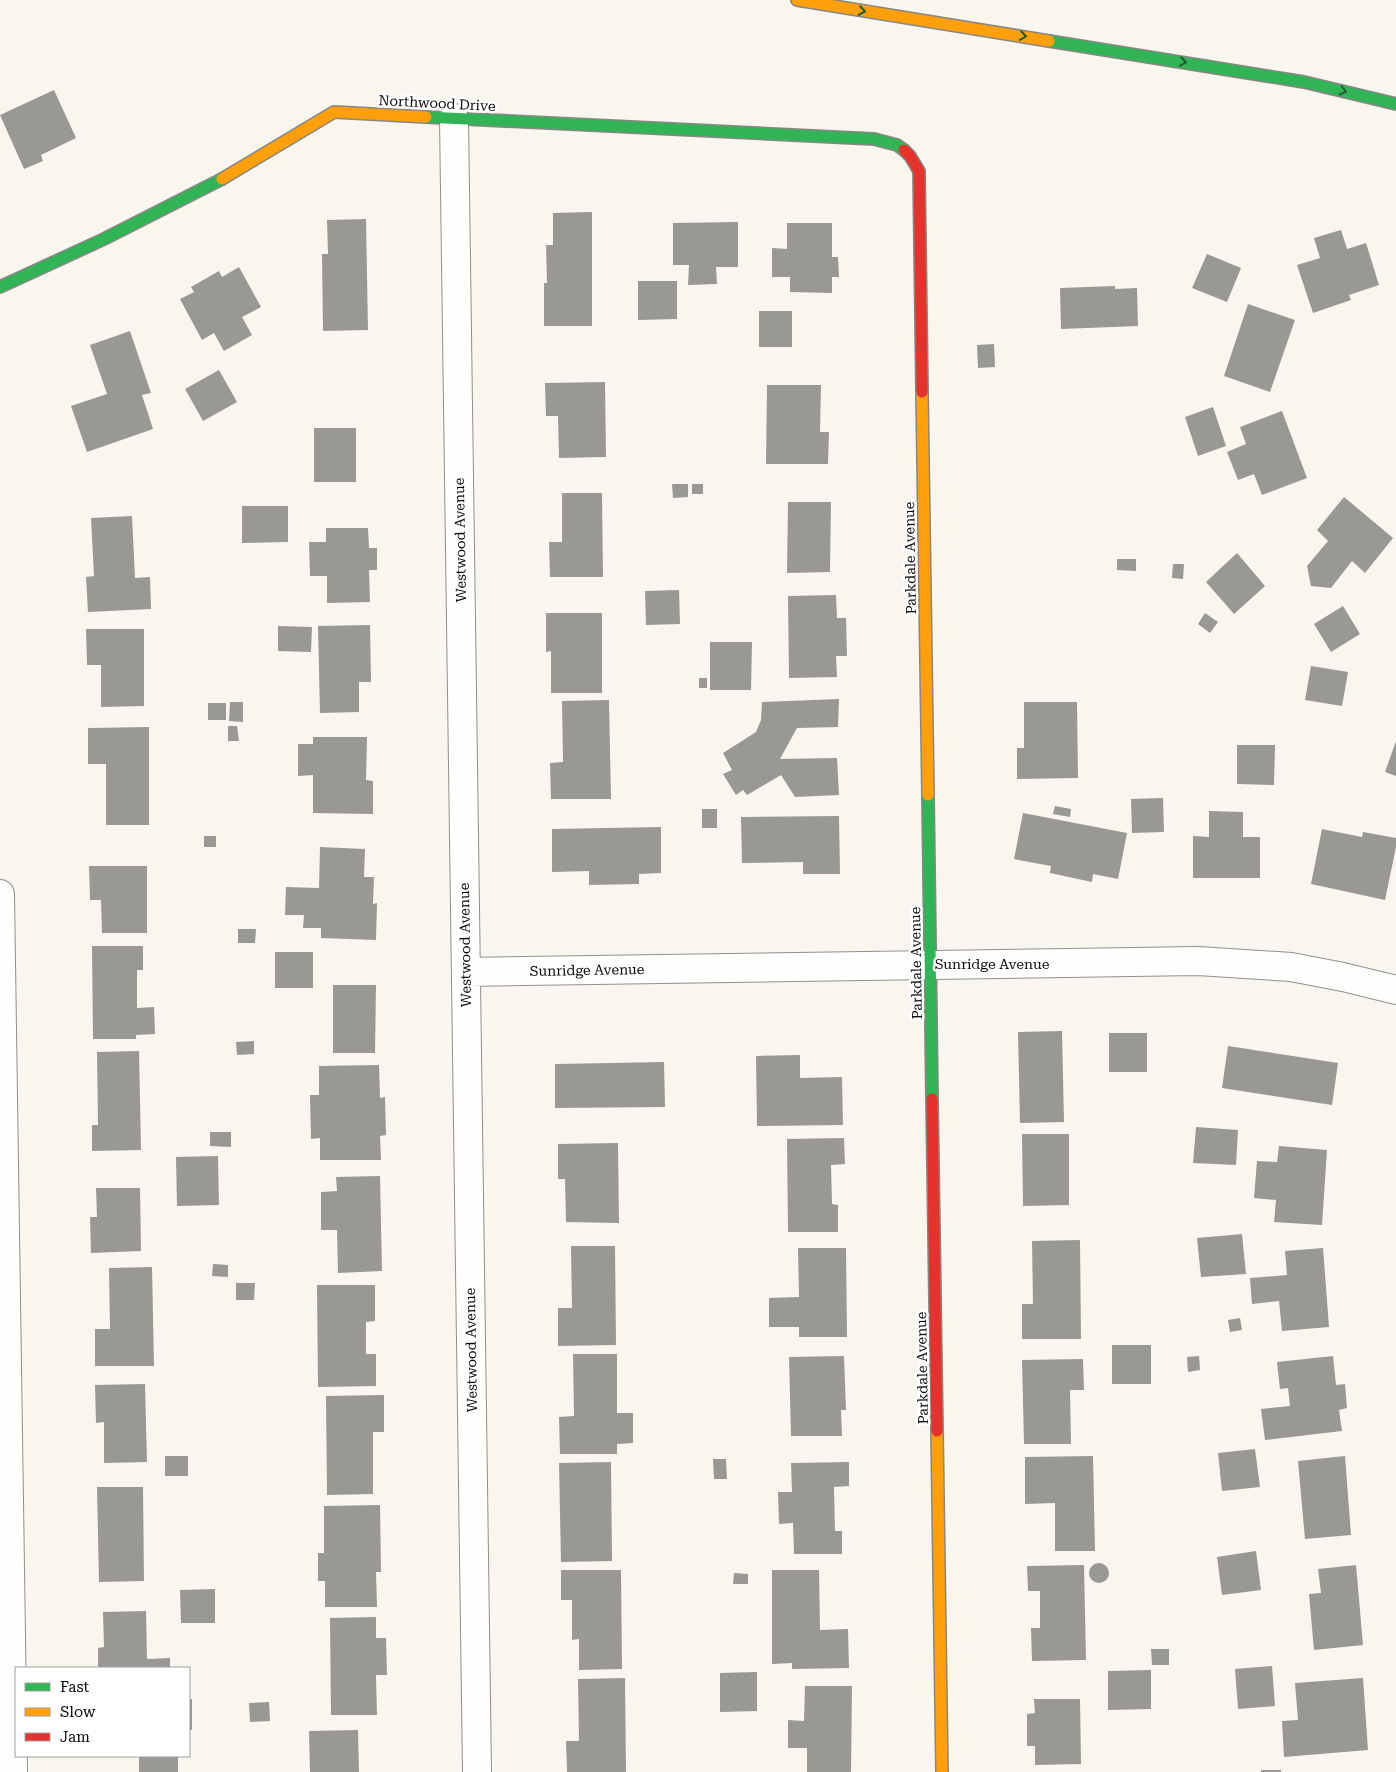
<svg xmlns="http://www.w3.org/2000/svg" width="1396" height="1772" font-family="'Roboto Serif',serif">
<style>
.building{fill:#9a9894}
.lines{fill:none;stroke-linecap:round;stroke-linejoin:round}
.street-casing{stroke:#91908d;stroke-width:30}
.fast-casing{stroke:#888783;stroke-width:14}
.slow-casing{stroke:#888783;stroke-width:14}
.jam-casing{stroke:#888783;stroke-width:14}
.street{stroke:#fefefc;stroke-width:28}
.fast{stroke:#30b455;stroke-width:11}
.slow{stroke:#ff9f0a;stroke-width:11}
.jam{stroke:#e5322d;stroke-width:11}
.oneway{stroke:#1d5f30}
.labels{text-anchor:middle;dominant-baseline:central;stroke-width:5;stroke-linejoin:round;paint-order:stroke}
.street-label{font-size:14px;fill:#0a0a0a;stroke:#fff}
</style>
<rect width="100%" height="100%" fill="#f8f6ee"/>
<!-- building -->
<path class="building" d="M 54,90 L 76,138 L 41,155 L 43,161 L 24,169 L 0,115 Z
M 592,212 L 592,326 L 544,326 L 544,283 L 547,283 L 546,245 L 553,245 L 553,213 Z
M 366,219 L 368,330 L 323,331 L 322,254 L 328,254 L 327,220 Z
M 738,222 L 738,267 L 716,267 L 717,284 L 688,285 L 689,265 L 673,265 L 673,223 Z
M 787,223 L 832,223 L 832,257 L 838,257 L 839,277 L 832,277 L 832,293 L 790,292 L 790,277 L 772,277 L 772,248 L 787,249 Z
M 1341,230 L 1347,249 L 1366,243 L 1379,285 L 1349,295 L 1351,300 L 1313,313 L 1297,265 L 1320,258 L 1314,238 Z
M 1207,254 L 1241,268 L 1227,302 L 1192,288 Z
M 239,267 L 261,307 L 242,317 L 252,335 L 224,351 L 214,333 L 202,340 L 180,299 L 194,292 L 191,287 L 219,271 L 222,277 Z
M 638,281 L 677,281 L 677,319 L 638,320 Z
M 1115,286 L 1115,289 L 1137,288 L 1138,326 L 1061,329 L 1060,288 Z
M 1248,304 L 1295,320 L 1270,392 L 1224,376 Z
M 759,311 L 792,311 L 792,347 L 759,347 Z
M 130,331 L 151,393 L 142,395 L 153,429 L 87,452 L 71,406 L 107,394 L 90,345 Z
M 994,344 L 995,367 L 978,368 L 977,345 Z
M 219,370 L 237,402 L 203,421 L 185,389 Z
M 605,382 L 606,457 L 559,458 L 558,416 L 546,416 L 545,383 Z
M 767,385 L 821,385 L 820,432 L 829,432 L 828,464 L 766,464 Z
M 1213,407 L 1226,446 L 1198,456 L 1185,417 Z
M 1282,411 L 1307,478 L 1262,495 L 1254,474 L 1238,480 L 1227,452 L 1246,444 L 1240,427 Z
M 314,428 L 356,428 L 356,482 L 314,482 Z
M 672,484 L 688,484 L 688,497 L 673,498 Z
M 692,484 L 703,484 L 703,494 L 692,494 Z
M 562,493 L 602,493 L 603,577 L 550,577 L 549,542 L 562,542 Z
M 1344,497 L 1393,538 L 1365,573 L 1352,561 L 1331,588 L 1311,586 L 1307,566 L 1328,541 L 1317,530 Z
M 788,502 L 831,502 L 830,572 L 787,573 Z
M 242,506 L 288,506 L 288,542 L 242,543 Z
M 132,516 L 135,578 L 150,577 L 151,609 L 88,612 L 86,577 L 94,576 L 91,518 Z
M 326,528 L 368,528 L 369,548 L 377,548 L 377,570 L 369,570 L 370,602 L 327,603 L 327,576 L 310,576 L 309,542 L 326,542 Z
M 1237,553 L 1265,586 L 1234,614 L 1206,582 Z
M 1117,559 L 1136,559 L 1136,571 L 1117,570 Z
M 1173,564 L 1184,564 L 1183,579 L 1172,578 Z
M 679,590 L 680,624 L 646,625 L 645,591 Z
M 836,595 L 837,618 L 846,618 L 847,656 L 836,656 L 837,677 L 789,678 L 788,596 Z
M 1343,606 L 1360,634 L 1331,652 L 1314,624 Z
M 546,613 L 602,613 L 602,693 L 551,693 L 551,651 L 546,652 Z
M 1205,613 L 1218,622 L 1210,633 L 1198,624 Z
M 370,625 L 371,682 L 359,682 L 359,712 L 320,713 L 318,626 Z
M 278,626 L 312,627 L 311,652 L 278,651 Z
M 86,629 L 144,629 L 144,706 L 101,707 L 101,665 L 87,665 Z
M 710,642 L 752,642 L 751,690 L 710,690 Z
M 1311,666 L 1348,672 L 1342,706 L 1305,700 Z
M 699,678 L 707,678 L 707,688 L 699,688 Z
M 839,699 L 838,727 L 797,728 L 780,759 L 837,758 L 839,795 L 795,797 L 781,775 L 747,795 L 743,790 L 736,795 L 723,774 L 732,770 L 723,753 L 756,732 L 761,720 L 762,702 Z
M 609,700 L 611,799 L 551,799 L 550,763 L 563,762 L 562,701 Z
M 230,702 L 243,702 L 243,722 L 229,721 Z
M 1024,702 L 1077,702 L 1078,778 L 1017,779 L 1017,748 L 1024,748 Z
M 208,703 L 226,703 L 226,720 L 208,720 Z
M 228,726 L 237,726 L 239,741 L 228,741 Z
M 149,727 L 149,825 L 106,825 L 106,764 L 88,764 L 88,728 Z
M 313,737 L 367,737 L 366,780 L 373,781 L 373,814 L 313,813 L 313,775 L 298,776 L 298,744 L 313,744 Z
M 1396,741 L 1396,776 L 1385,772 Z
M 1237,745 L 1275,745 L 1274,785 L 1237,784 Z
M 1163,798 L 1164,832 L 1132,833 L 1131,799 Z
M 1055,806 L 1071,809 L 1070,817 L 1053,814 Z
M 702,809 L 717,809 L 717,828 L 702,828 Z
M 1209,811 L 1243,812 L 1243,837 L 1260,837 L 1260,878 L 1193,878 L 1193,836 L 1209,837 Z
M 1023,813 L 1127,833 L 1118,879 L 1093,874 L 1092,882 L 1050,873 L 1051,866 L 1014,859 Z
M 839,816 L 840,874 L 803,874 L 803,862 L 742,863 L 741,817 Z
M 661,827 L 661,873 L 639,874 L 639,884 L 589,885 L 589,871 L 552,872 L 552,829 Z
M 1322,829 L 1362,837 L 1363,832 L 1396,838 L 1396,847 L 1385,900 L 1311,884 Z
M 204,836 L 216,836 L 216,847 L 204,847 Z
M 320,847 L 365,849 L 364,877 L 374,877 L 373,904 L 377,903 L 376,940 L 321,938 L 321,928 L 303,928 L 304,915 L 285,915 L 286,887 L 319,888 Z
M 89,866 L 147,866 L 147,933 L 102,933 L 101,900 L 90,900 Z
M 238,929 L 256,929 L 255,943 L 238,943 Z
M 92,946 L 143,946 L 143,970 L 137,970 L 137,1008 L 154,1007 L 155,1034 L 136,1035 L 136,1039 L 93,1039 Z
M 275,952 L 313,952 L 313,988 L 275,988 Z
M 333,985 L 376,985 L 375,1053 L 333,1053 Z
M 1062,1031 L 1064,1122 L 1020,1123 L 1018,1032 Z
M 1109,1033 L 1147,1033 L 1147,1072 L 1109,1072 Z
M 254,1041 L 254,1054 L 237,1055 L 236,1042 Z
M 1228,1046 L 1338,1063 L 1332,1105 L 1222,1088 Z
M 139,1051 L 141,1150 L 92,1151 L 92,1125 L 98,1125 L 97,1052 Z
M 800,1055 L 800,1078 L 842,1077 L 843,1125 L 757,1126 L 756,1056 Z
M 664,1062 L 665,1107 L 555,1108 L 555,1064 Z
M 379,1065 L 380,1098 L 385,1097 L 386,1135 L 380,1136 L 381,1160 L 320,1160 L 320,1138 L 311,1139 L 310,1095 L 319,1095 L 319,1066 Z
M 1196,1127 L 1238,1130 L 1236,1165 L 1193,1163 Z
M 210,1132 L 231,1132 L 231,1147 L 210,1146 Z
M 1022,1134 L 1069,1134 L 1069,1205 L 1023,1206 Z
M 844,1138 L 845,1164 L 831,1165 L 832,1204 L 838,1205 L 838,1232 L 788,1232 L 787,1139 Z
M 618,1143 L 619,1223 L 566,1222 L 565,1179 L 558,1179 L 558,1144 Z
M 1279,1146 L 1327,1150 L 1322,1225 L 1274,1222 L 1276,1200 L 1254,1198 L 1257,1161 L 1277,1162 Z
M 218,1156 L 219,1205 L 177,1206 L 176,1157 Z
M 380,1176 L 382,1271 L 338,1273 L 337,1230 L 321,1230 L 321,1192 L 337,1191 L 336,1177 Z
M 96,1188 L 140,1188 L 141,1251 L 91,1253 L 90,1217 L 97,1217 Z
M 1242,1234 L 1246,1274 L 1201,1277 L 1197,1238 Z
M 1080,1240 L 1081,1339 L 1022,1339 L 1022,1304 L 1033,1304 L 1032,1241 Z
M 571,1246 L 615,1246 L 616,1345 L 558,1346 L 558,1308 L 572,1308 Z
M 798,1248 L 846,1248 L 847,1337 L 799,1337 L 799,1327 L 769,1327 L 769,1298 L 799,1297 Z
M 1323,1248 L 1329,1327 L 1282,1331 L 1279,1301 L 1252,1304 L 1250,1278 L 1287,1275 L 1285,1251 Z
M 213,1264 L 228,1265 L 228,1277 L 212,1276 Z
M 152,1267 L 154,1366 L 95,1366 L 95,1329 L 110,1329 L 109,1268 Z
M 236,1283 L 255,1283 L 254,1300 L 236,1300 Z
M 317,1285 L 375,1285 L 375,1321 L 366,1322 L 366,1354 L 376,1354 L 376,1386 L 318,1387 Z
M 1240,1318 L 1242,1330 L 1230,1332 L 1228,1320 Z
M 1112,1345 L 1151,1345 L 1151,1384 L 1112,1384 Z
M 573,1354 L 617,1354 L 617,1413 L 633,1413 L 633,1443 L 617,1444 L 617,1454 L 560,1454 L 559,1417 L 574,1416 Z
M 844,1356 L 846,1410 L 841,1410 L 842,1436 L 791,1436 L 789,1357 Z
M 1199,1356 L 1200,1370 L 1188,1372 L 1187,1357 Z
M 1333,1356 L 1336,1385 L 1345,1384 L 1347,1408 L 1339,1410 L 1342,1431 L 1265,1440 L 1261,1409 L 1290,1406 L 1288,1388 L 1280,1389 L 1277,1362 Z
M 1083,1359 L 1084,1390 L 1070,1390 L 1071,1444 L 1024,1444 L 1022,1360 Z
M 145,1384 L 147,1462 L 104,1463 L 104,1422 L 96,1423 L 95,1385 Z
M 384,1395 L 384,1432 L 373,1432 L 373,1494 L 327,1495 L 326,1396 Z
M 1255,1449 L 1260,1487 L 1222,1491 L 1218,1453 Z
M 165,1456 L 188,1456 L 188,1476 L 165,1476 Z
M 1093,1456 L 1095,1551 L 1055,1551 L 1055,1503 L 1025,1504 L 1025,1457 Z
M 1345,1456 L 1351,1535 L 1305,1539 L 1298,1461 Z
M 713,1459 L 726,1459 L 727,1479 L 714,1479 Z
M 611,1462 L 612,1561 L 561,1562 L 559,1463 Z
M 849,1462 L 849,1486 L 834,1487 L 835,1531 L 842,1531 L 842,1554 L 794,1554 L 793,1523 L 779,1524 L 778,1492 L 792,1492 L 791,1463 Z
M 97,1487 L 143,1487 L 144,1581 L 99,1582 Z
M 380,1505 L 381,1572 L 376,1572 L 377,1607 L 325,1607 L 325,1581 L 318,1581 L 318,1553 L 324,1553 L 324,1506 Z
M 1256,1551 L 1261,1590 L 1222,1595 L 1217,1557 Z
M1089 1573a10 10 0 1 1 20 0a10 10 0 1 1-20 0Z
M 1084,1565 L 1086,1660 L 1032,1661 L 1031,1628 L 1040,1628 L 1040,1591 L 1028,1591 L 1027,1566 Z
M 1356,1565 L 1363,1645 L 1314,1650 L 1309,1594 L 1321,1593 L 1318,1569 Z
M 561,1570 L 621,1570 L 622,1669 L 579,1670 L 579,1639 L 572,1640 L 572,1600 L 561,1600 Z
M 772,1570 L 819,1570 L 820,1630 L 848,1629 L 849,1668 L 792,1669 L 792,1663 L 772,1664 Z
M 734,1573 L 748,1574 L 748,1584 L 733,1584 Z
M 215,1589 L 215,1623 L 181,1623 L 180,1590 Z
M 146,1611 L 147,1659 L 170,1658 L 170,1668 L 98,1668 L 98,1648 L 104,1647 L 103,1612 Z
M 376,1617 L 376,1638 L 386,1638 L 387,1675 L 376,1675 L 377,1715 L 331,1715 L 330,1618 Z
M 1151,1649 L 1169,1649 L 1169,1665 L 1152,1665 Z
M 1272,1666 L 1275,1706 L 1238,1709 L 1235,1669 Z
M 1151,1670 L 1151,1709 L 1108,1710 L 1108,1671 Z
M 757,1672 L 757,1711 L 720,1712 L 720,1673 Z
M 625,1678 L 626,1772 L 567,1772 L 566,1741 L 579,1741 L 578,1679 Z
M 1363,1678 L 1368,1750 L 1284,1757 L 1282,1721 L 1298,1720 L 1295,1683 Z
M 805,1686 L 852,1686 L 851,1772 L 807,1772 L 807,1748 L 788,1748 L 788,1720 L 804,1721 Z
M 189,1699 L 192,1699 L 192,1730 L 189,1730 Z
M 1034,1699 L 1080,1699 L 1081,1764 L 1035,1765 L 1035,1746 L 1027,1746 L 1027,1714 L 1035,1713 Z
M 269,1702 L 270,1721 L 250,1722 L 249,1703 Z
M 358,1730 L 359,1772 L 310,1772 L 309,1731 Z
M 139,1756 L 178,1756 L 178,1772 L 139,1772 Z
M 1261,1770 L 1281,1770 L 1281,1772 L 1261,1772 Z"/>
<g class="lines">
<!-- street casing -->
<g class="street-casing">
<path id="street" d="M 454,118 L 477,1772
M 0,894 L 13,1772
M 466,972 L 1198,961 L 1291,967 L 1343,977 L 1396,990"/>
</g>
<!-- fast casing -->
<g class="fast-casing">
<path id="fast" d="M 1049,41 L 1304,82 L 1396,104
M 426,117 L 874,139 L 897,145 L 904,150
M 0,287 L 104,239 L 222,179
M 928,795 L 932,1099"/>
</g>
<!-- slow casing -->
<g class="slow-casing">
<path id="slow" d="M 797,0 L 1049,41
M 222,179 L 334,112 L 426,117
M 922,392 L 928,795
M 937,1431 L 942,1772"/>
</g>
<!-- jam casing -->
<g class="jam-casing">
<path id="jam" d="M 904,150 L 910,156 L 919,171 L 922,392
M 932,1099 L 937,1431"/>
</g>
<!-- street -->
<use href="#street" class="street"/>
<!-- fast -->
<use href="#fast" class="fast"/>
<!-- slow -->
<use href="#slow" class="slow"/>
<!-- jam -->
<use href="#jam" class="jam"/>
</g>
<!-- one-way arrows -->
<defs><path id="oneway-chevron" d="M-2-3.5L2.5 0L-2 3.5" fill="none" stroke-width="1.6" stroke-linecap="round" stroke-linejoin="round" transform="scale(1.25)"/></defs>
<g class="oneway">
<use href="#oneway-chevron" transform="translate(862 11) rotate(9)"/>
<use href="#oneway-chevron" transform="translate(1023 36) rotate(9)"/>
<use href="#oneway-chevron" transform="translate(1183 62) rotate(9)"/>
<use href="#oneway-chevron" transform="translate(1343 91) rotate(14)"/>
</g>
<g class="labels">
<!-- street labels -->
<g class="street-label">
<text transform="translate(437 103) rotate(3)">Northwood Drive</text>
<text transform="translate(460 540) rotate(-91)">Westwood Avenue</text>
<text transform="translate(910 558) rotate(-91)">Parkdale Avenue</text>
<text transform="translate(465 945) rotate(-91)">Westwood Avenue</text>
<text transform="translate(916 963) rotate(-91)">Parkdale Avenue</text>
<text x="992" y="964">Sunridge Avenue</text>
<text transform="translate(587 970) rotate(-1)">Sunridge Avenue</text>
<text transform="translate(471 1350) rotate(-91)">Westwood Avenue</text>
<text transform="translate(922 1368) rotate(-91)">Parkdale Avenue</text>
</g>
</g>
<!-- legend -->
<rect x="15" y="1667" width="175" height="90" fill="#ffffff" stroke="#9d9d9d"/>
<rect x="25" y="1683" width="25" height="8" fill="#30b455" stroke="#9d9d9d"/>
<text x="60" y="1692" font-size="15" fill="#0a0a0a">Fast</text>
<rect x="25" y="1708" width="25" height="8" fill="#ff9f0a" stroke="#9d9d9d"/>
<text x="60" y="1717" font-size="15" fill="#0a0a0a">Slow</text>
<rect x="25" y="1733" width="25" height="8" fill="#e5322d" stroke="#9d9d9d"/>
<text x="60" y="1742" font-size="15" fill="#0a0a0a">Jam</text>
</svg>
